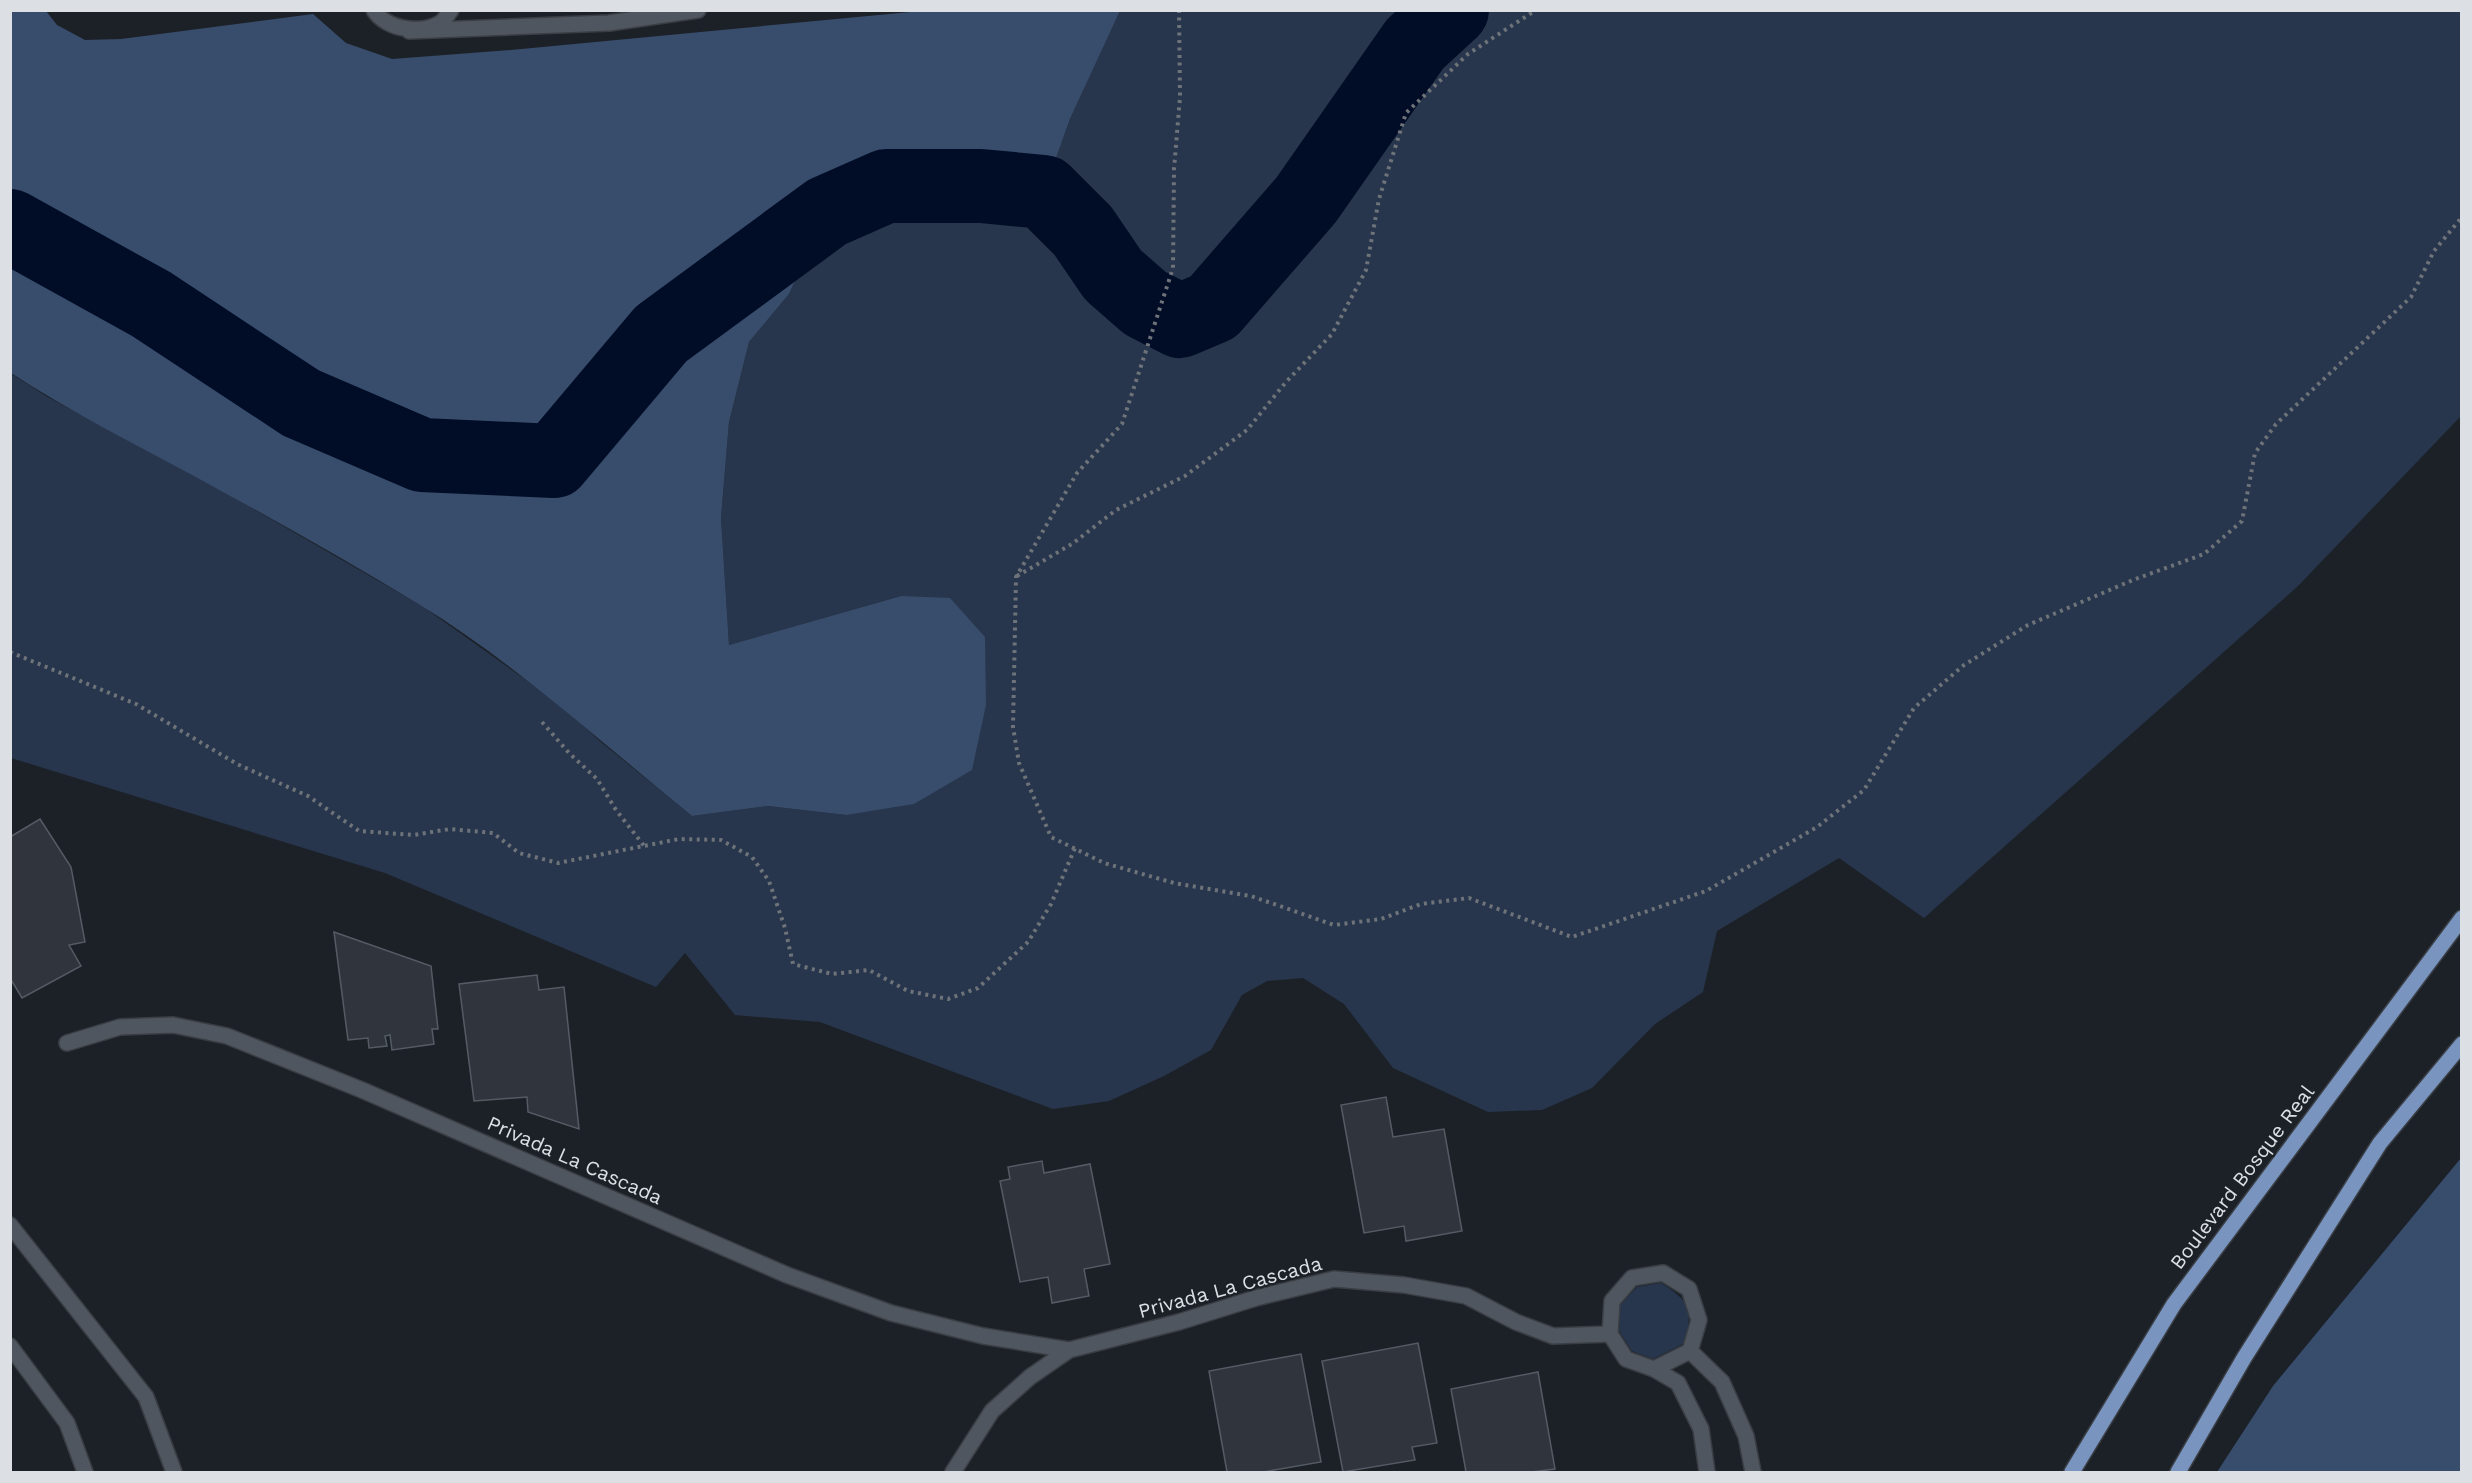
<svg xmlns="http://www.w3.org/2000/svg" width="2472" height="1483" font-family="'Work Sans',sans-serif">
<style>
.green{fill:#27364c}
.forest{fill:#384c6b}
.lines{fill:none;stroke-linecap:round;stroke-linejoin:round}
.river{stroke:#010d27;stroke-width:74}
.building{fill:#30353d;stroke:#555b64;stroke-width:1.5}
.minor-casing{stroke:#3a3e44;stroke-width:18}
.major-casing{stroke:#3a3e44;stroke-width:18}
.path{stroke:#6e7279;stroke-width:4;stroke-dasharray:3 4.5;stroke-linecap:butt}
.minor{stroke:#50565f;stroke-width:15}
.major{stroke:#7894bf;stroke-width:15}
.labels{text-anchor:middle;dominant-baseline:central;stroke-width:4.5;stroke-linejoin:round;paint-order:stroke}
.street-label{font-size:20px;fill:#dce0e5;stroke:#1c2128}
</style>
<rect width="100%" height="100%" fill="#1c2128"/>
<!-- green -->
<path class="green" d="M 1120,11 L 2461,11 L 2461,416 L 2298,586 L 1924,918 L 1839,858 L 1717,931 L 1703,992 L 1655,1024 L 1592,1088 L 1542,1110 L 1488,1112 L 1393,1068 L 1344,1004 L 1303,978 L 1267,981 L 1242,995 L 1211,1050 L 1164,1076 L 1109,1101 L 1053,1109 L 820,1022 L 735,1015 L 685,953 L 656,987 L 385,873 L 11,758 L 10,373 L 46,396 L 217,488 L 422,606 L 557,702 L 601,742 L 692,816 L 768,806 L 846,815 L 901,596 L 729,645 L 721,518 L 729,422 L 749,342 L 789,294 L 827,212 L 886,186 L 981,186 L 1044,192 L 1070,119 Z
M 1661,1283 C 1691,1302 1694,1310 1683,1344 L 1653,1359 L 1632,1351 L 1619,1331 L 1620,1305 L 1637,1287 Z"/>
<!-- forest -->
<path class="forest" d="M 10,11 L 46,11 L 57,25 L 85,40 L 121,39 L 313,14 L 346,43 L 392,59 L 511,50 L 921,11 L 1120,11 L 1070,119 L 1044,192 L 981,186 L 886,186 L 827,212 L 789,294 L 749,342 L 729,422 L 721,518 L 729,645 L 901,596 L 950,598 L 985,637 L 986,705 L 972,770 L 914,804 L 846,815 L 768,806 L 692,816 C 604,745 518,665 420,605 C 346,560 269,517 192,475 C 131,442 69,411 11,373 Z
M 2461,1158 L 2461,1472 L 2217,1472 L 2273,1386 Z"/>
<g class="lines">
<!-- river -->
<path class="river" d="M 10,226 L 151,304 L 301,403 L 422,455 L 554,461 L 661,334 L 827,212 L 886,186 L 981,186 L 1044,192 L 1083,231 L 1113,275 L 1145,303 L 1180,321 L 1213,307 L 1306,200 L 1415,44 L 1452,10"/>
</g>
<!-- building -->
<path class="building" d="M 40,819 L 71,867 L 85,942 L 69,945 L 81,966 L 22,998 L 10,978 L 10,837 Z
M 334,932 L 431,966 L 438,1029 L 432,1029 L 434,1044 L 392,1050 L 390,1035 L 385,1036 L 387,1046 L 369,1048 L 368,1038 L 348,1040 Z
M 537,975 L 539,990 L 564,987 L 579,1129 L 528,1112 L 527,1097 L 474,1101 L 459,984 Z
M 1386,1097 L 1393,1137 L 1444,1129 L 1462,1231 L 1406,1241 L 1404,1226 L 1364,1233 L 1341,1105 Z
M 1042,1161 L 1044,1173 L 1090,1164 L 1110,1264 L 1084,1269 L 1089,1296 L 1052,1303 L 1048,1277 L 1020,1282 L 1000,1181 L 1010,1179 L 1008,1167 Z
M 1418,1343 L 1437,1443 L 1412,1447 L 1415,1460 L 1343,1472 L 1322,1361 Z
M 1301,1354 L 1321,1462 L 1263,1472 L 1227,1472 L 1209,1371 Z
M 1538,1372 L 1555,1469 L 1531,1472 L 1466,1472 L 1451,1389 Z"/>
<g class="lines">
<!-- minor casing -->
<g class="minor-casing">
<path id="minor" d="M 374,10 C 386,30 423,35 442,22 C 445,19 448,14 451,10
M 409,31 L 609,23 L 698,10
M 67,1043 L 120,1027 L 173,1025 L 227,1036 L 362,1090 L 787,1275 L 891,1313 L 983,1336 L 1069,1350 L 1179,1322 L 1256,1298 L 1334,1279 L 1404,1285 L 1466,1296 L 1516,1322 L 1553,1336 L 1610,1334
M 10,1225 L 146,1397 L 174,1472
M 10,1346 L 67,1423 L 85,1472
M 1690,1351 L 1722,1382 L 1746,1436 L 1753,1472
M 1654,1369 L 1690,1351 L 1699,1320 L 1689,1289 L 1663,1273 L 1632,1278 L 1612,1301 L 1610,1334 L 1626,1359 L 1654,1369 L 1678,1383 L 1701,1429 L 1707,1472
M 953,1472 L 992,1411 L 1030,1377 L 1069,1350"/>
</g>
<!-- major casing -->
<g class="major-casing">
<path id="major" d="M 2072,1472 L 2174,1304 L 2462,918
M 2178,1472 L 2244,1358 L 2380,1143 L 2462,1044"/>
</g>
<!-- path -->
<path class="path" d="M 1179,10 L 1180,97 L 1174,169 L 1173,268 L 1122,424 L 1077,473 L 1016,577 L 1013,727 L 1019,763 L 1051,837 L 1104,863 L 1174,883 L 1251,896 L 1334,925 L 1381,919 L 1421,904 L 1469,898 L 1572,937 L 1706,891 L 1817,827 L 1864,790 L 1914,708 L 1964,665 L 2028,625 L 2133,580 L 2204,554 L 2242,521 L 2255,453 L 2276,424 L 2411,297 L 2434,251 L 2462,217
M 1017,576 L 1072,544 L 1116,510 L 1185,476 L 1247,430 L 1286,382 L 1332,334 L 1366,270 L 1379,199 L 1406,113 L 1468,54 L 1536,10
M 10,652 L 136,704 L 237,764 L 308,796 L 359,831 L 414,835 L 450,829 L 493,833 L 519,853 L 558,863 L 679,839 L 721,840 L 752,857 L 769,881 L 785,928 L 793,964 L 832,974 L 869,970 L 908,991 L 948,999 L 978,988 L 1028,942 L 1051,904 L 1075,848
M 542,722 L 569,753 L 597,779 L 616,810 L 645,847"/>
<!-- minor -->
<use href="#minor" class="minor"/>
<!-- major -->
<use href="#major" class="major"/>
</g>
<g class="labels">
<!-- street labels -->
<g class="street-label">
<text transform="translate(575 1160) rotate(24)">Privada La Cascada</text>
<text transform="translate(2242 1177) rotate(-53)">Boulevard Bosque Real</text>
<text transform="translate(1230 1287) rotate(-15)">Privada La Cascada</text>
</g>
</g>
<!-- border -->
<rect width="2472" height="1483" fill="none" stroke="#dce0e5" stroke-width="24"/>
</svg>
